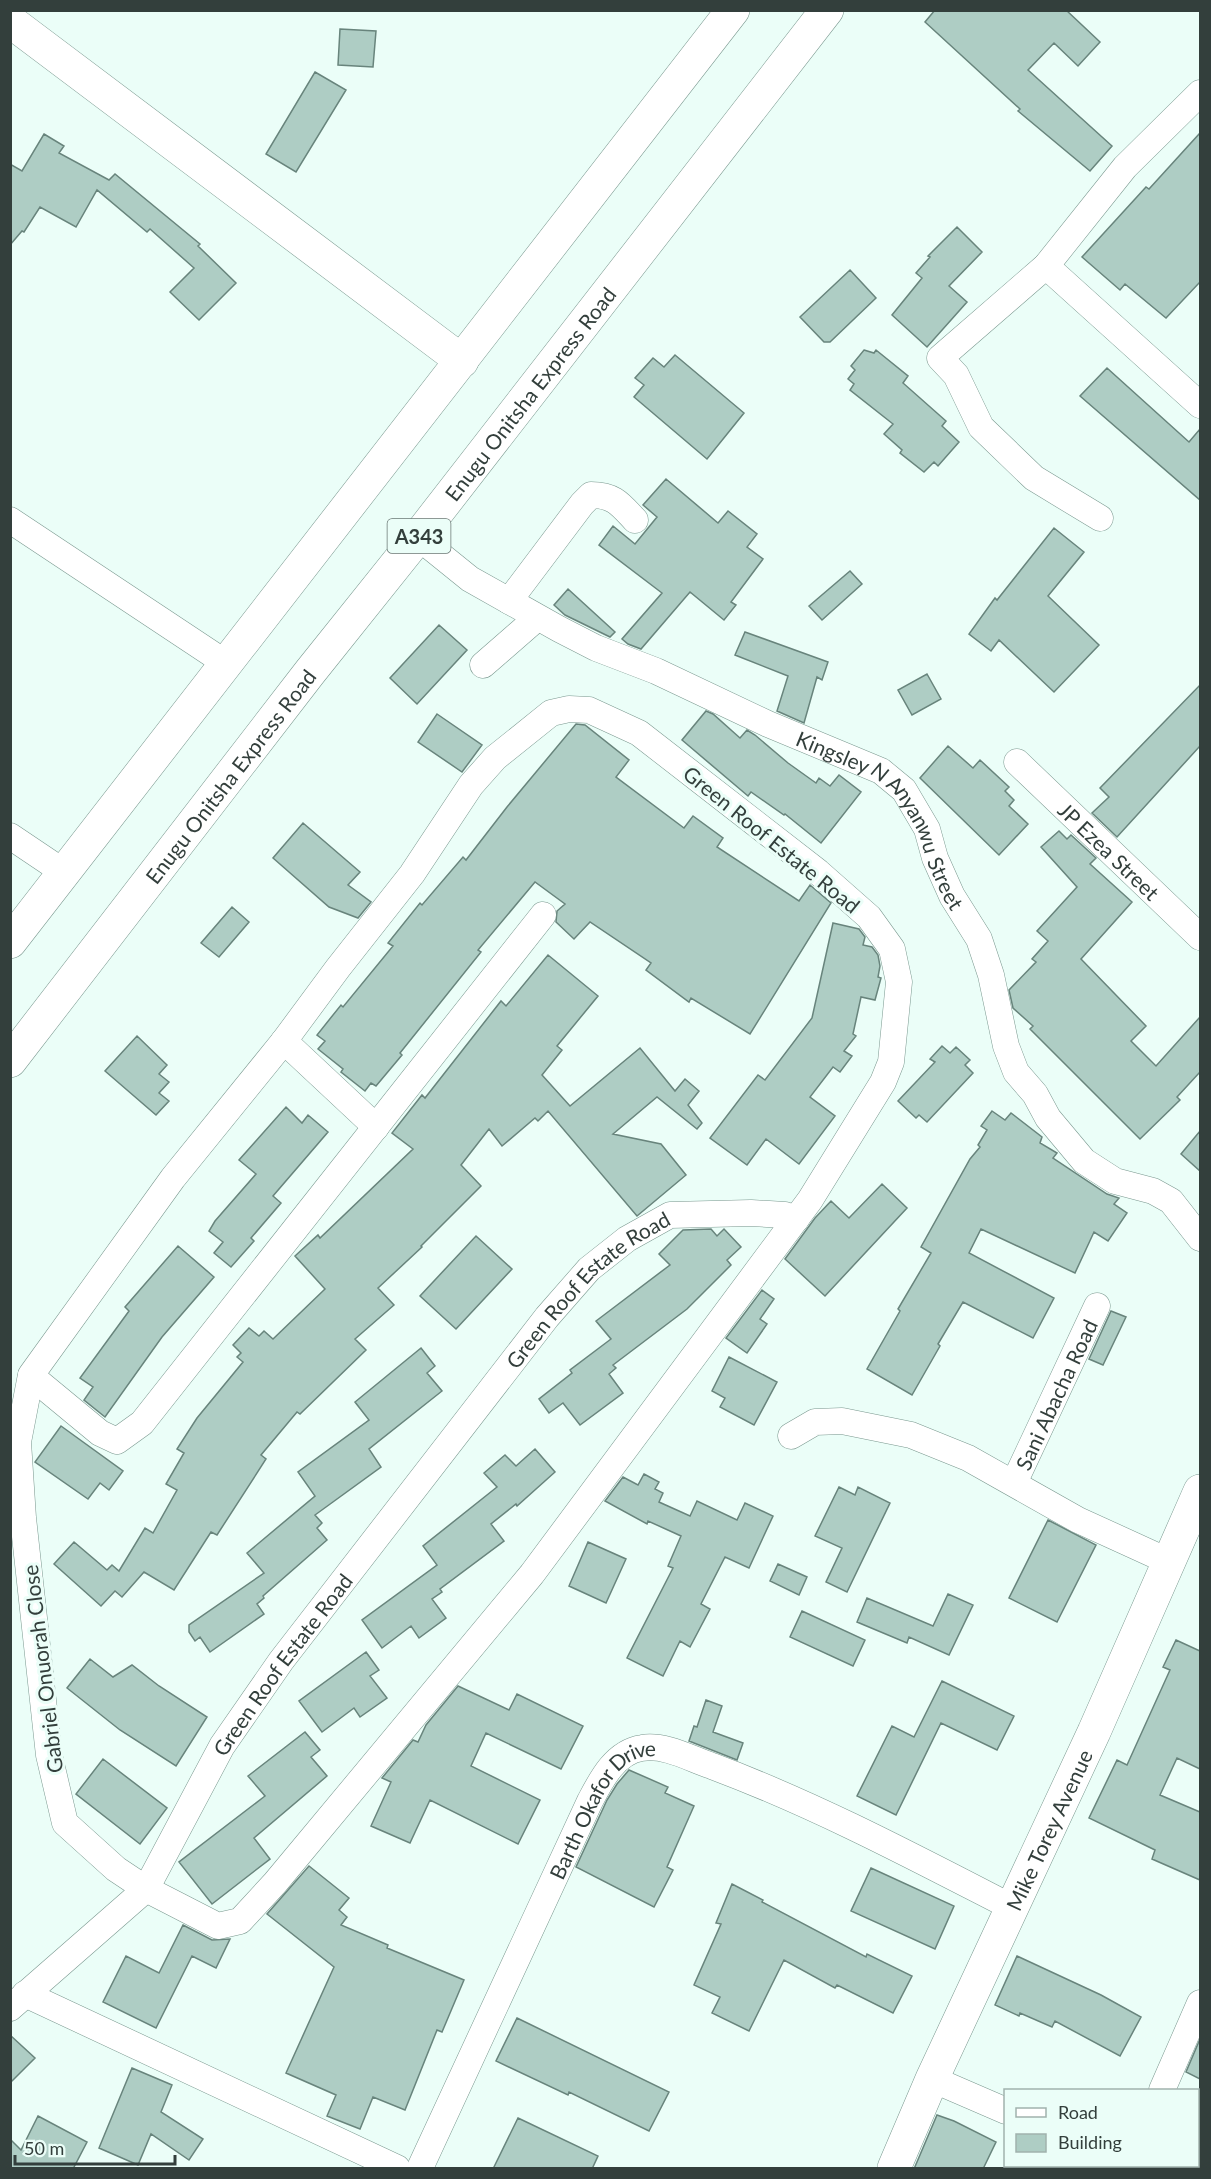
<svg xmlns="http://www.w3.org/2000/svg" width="1211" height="2179" font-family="Lato,sans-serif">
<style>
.building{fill:#aecdc4;stroke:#68847c;stroke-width:1.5}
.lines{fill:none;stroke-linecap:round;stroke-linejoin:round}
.street-casing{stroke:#7a988f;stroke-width:27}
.secondary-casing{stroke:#7a988f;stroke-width:34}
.highway-casing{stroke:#7a988f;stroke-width:34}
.street{stroke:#fff;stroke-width:26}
.secondary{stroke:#fff;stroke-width:33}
.highway{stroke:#fff;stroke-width:33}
.labels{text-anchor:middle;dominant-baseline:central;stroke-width:6;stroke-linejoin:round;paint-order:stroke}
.shield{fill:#ebfef8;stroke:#6a7874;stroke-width:1.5}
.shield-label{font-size:20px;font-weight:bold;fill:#333f3c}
.street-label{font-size:21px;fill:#333f3c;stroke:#ebfef8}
</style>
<rect width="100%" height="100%" fill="#ebfef8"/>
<!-- building -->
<path class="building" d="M 935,10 L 1066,10 L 1100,42 L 1078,66 L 1054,43 L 1028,70 L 1112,146 L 1090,171 L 1018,111 L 1020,109 L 925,22 Z
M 340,29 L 376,31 L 373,67 L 338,65 Z
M 315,72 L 346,90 L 296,172 L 266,154 Z
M 1200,133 L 1200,282 L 1166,318 L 1125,284 L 1120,290 L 1082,257 L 1146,187 L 1149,189 Z
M 44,134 L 64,146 L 59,153 L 109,180 L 115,174 L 200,244 L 198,246 L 236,283 L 199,320 L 170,292 L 194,268 L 150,229 L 147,232 L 97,190 L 76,227 L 40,207 L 24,232 L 22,231 L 10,245 L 10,164 L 22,171 Z
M 957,227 L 982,252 L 949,286 L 967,302 L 927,347 L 892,315 L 922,278 L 916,273 L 930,257 L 928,256 Z
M 850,270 L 876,298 L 830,342 L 824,342 L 800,317 Z
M 864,350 L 874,353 L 876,350 L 908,376 L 903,383 L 946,421 L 942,426 L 959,442 L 938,466 L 934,462 L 924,472 L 900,453 L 902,450 L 884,434 L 893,424 L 850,390 L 854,384 L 848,379 L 855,370 L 851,366 Z
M 675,355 L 744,413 L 707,459 L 634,397 L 644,385 L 635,378 L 653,358 L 664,367 Z
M 1107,368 L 1189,442 L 1200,429 L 1200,500 L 1080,396 Z
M 666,479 L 718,523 L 728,511 L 757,534 L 747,547 L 763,559 L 731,602 L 736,605 L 724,620 L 690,592 L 641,649 L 628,644 L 622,639 L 662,593 L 599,545 L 613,526 L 635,544 L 657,517 L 643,505 Z
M 1054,528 L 1084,552 L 1048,596 L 1099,645 L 1054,692 L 999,640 L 991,651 L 969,634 L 995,598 L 997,600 Z
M 850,571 L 862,584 L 822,620 L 809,606 Z
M 568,589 L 615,632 L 610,637 L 565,615 L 554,605 Z
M 439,625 L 467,650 L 417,704 L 390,678 Z
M 745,632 L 828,662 L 822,680 L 817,677 L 804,723 L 777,711 L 788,676 L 735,655 Z
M 927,674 L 941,699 L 912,715 L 898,690 Z
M 1200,685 L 1200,746 L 1117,837 L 1092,813 L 1109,797 L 1100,788 Z
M 706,711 L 713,714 L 740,738 L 747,730 L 755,735 L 788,763 L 816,783 L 819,778 L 830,786 L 839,775 L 861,792 L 821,843 L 785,814 L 784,815 L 751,792 L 748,796 L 682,740 Z
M 437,714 L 482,745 L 462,772 L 418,742 Z
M 576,724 L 585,725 L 629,760 L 616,777 L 684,828 L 693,816 L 723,838 L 717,847 L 799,901 L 810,885 L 831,903 L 750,1034 L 691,998 L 689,1002 L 646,970 L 651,963 L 590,922 L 574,939 L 556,922 L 557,911 L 565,904 L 535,882 L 478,950 L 481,952 L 400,1053 L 402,1055 L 376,1086 L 371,1083 L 365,1091 L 341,1072 L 343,1069 L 318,1049 L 325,1041 L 317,1035 L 341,1005 L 343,1007 L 393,946 L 388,943 L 420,903 L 422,905 L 463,857 L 466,860 L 507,807 Z
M 948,746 L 973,768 L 980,760 L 1009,787 L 1005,791 L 1014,800 L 1009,806 L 1028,824 L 999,855 L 920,778 Z
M 303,823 L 360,872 L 348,885 L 371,902 L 358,918 L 329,907 L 273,858 Z
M 1059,831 L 1067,839 L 1071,835 L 1096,858 L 1090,864 L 1132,902 L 1081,959 L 1146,1026 L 1131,1041 L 1156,1066 L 1200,1017 L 1200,1072 L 1177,1097 L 1180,1100 L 1140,1139 L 1030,1029 L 1033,1026 L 1013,1008 L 1009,990 L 1036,962 L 1032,959 L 1048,941 L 1037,931 L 1077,887 L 1041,847 Z
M 232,907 L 249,922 L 219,957 L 201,943 Z
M 833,923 L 859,929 L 865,937 L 863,945 L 872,947 L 878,955 L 880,966 L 878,977 L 881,978 L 875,1000 L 861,997 L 853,1034 L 856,1036 L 844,1051 L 852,1056 L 840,1072 L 833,1067 L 810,1097 L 835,1116 L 799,1164 L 766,1139 L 747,1165 L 710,1138 L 758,1075 L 765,1080 L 812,1018 Z
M 548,955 L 598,996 L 557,1046 L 562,1050 L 542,1075 L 570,1106 L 640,1048 L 675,1091 L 685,1079 L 699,1091 L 688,1105 L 702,1123 L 697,1129 L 657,1097 L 613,1134 L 661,1144 L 686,1175 L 637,1216 L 548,1111 L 538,1121 L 535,1118 L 502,1146 L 489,1129 L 461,1165 L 481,1186 L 421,1246 L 422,1247 L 378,1288 L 394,1305 L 355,1339 L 366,1350 L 300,1414 L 297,1412 L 261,1455 L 266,1459 L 217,1535 L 211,1532 L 174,1590 L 144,1572 L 122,1597 L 115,1591 L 101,1606 L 54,1564 L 74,1542 L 107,1570 L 112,1565 L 119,1571 L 145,1528 L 153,1533 L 177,1490 L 166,1484 L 184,1453 L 177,1449 L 197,1418 L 243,1362 L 237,1357 L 241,1353 L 233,1345 L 249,1328 L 259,1336 L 264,1331 L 273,1339 L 325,1289 L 295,1256 L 318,1235 L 320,1238 L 413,1149 L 392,1133 L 422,1095 L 425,1098 L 501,1001 L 506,1006 Z
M 137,1036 L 167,1065 L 159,1074 L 169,1082 L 159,1093 L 169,1101 L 156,1115 L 105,1071 Z
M 942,1046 L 950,1053 L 956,1047 L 970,1060 L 965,1065 L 973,1073 L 927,1122 L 919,1115 L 916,1118 L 898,1101 L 935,1062 L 930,1059 Z
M 286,1107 L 302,1123 L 308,1115 L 328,1132 L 273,1196 L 281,1203 L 251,1238 L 254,1241 L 231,1267 L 214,1253 L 223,1242 L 209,1231 L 215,1221 L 256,1174 L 239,1160 Z
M 992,1111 L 1005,1120 L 1011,1113 L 1042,1137 L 1040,1143 L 1057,1153 L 1053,1158 L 1107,1194 L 1119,1198 L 1114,1204 L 1127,1213 L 1108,1241 L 1094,1232 L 1075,1273 L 981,1229 L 969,1253 L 1054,1298 L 1033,1338 L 963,1302 L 938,1344 L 940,1346 L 912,1395 L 867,1369 L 900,1311 L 898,1309 L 931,1253 L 921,1247 L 970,1159 L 980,1147 L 978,1145 L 987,1130 L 981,1126 Z
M 1200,1131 L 1200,1171 L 1181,1154 Z
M 882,1184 L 907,1208 L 825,1296 L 785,1259 L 815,1218 L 831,1201 L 849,1218 Z
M 711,1229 L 717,1236 L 724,1229 L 741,1247 L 727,1260 L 731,1265 L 687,1309 L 613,1365 L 616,1368 L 609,1374 L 623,1393 L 580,1425 L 563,1403 L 549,1413 L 539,1399 L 572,1373 L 570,1370 L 611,1339 L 596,1321 L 670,1265 L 659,1254 L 683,1230 Z
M 476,1236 L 512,1269 L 456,1329 L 420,1296 Z
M 178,1246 L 214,1277 L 162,1337 L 105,1417 L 84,1400 L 93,1387 L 80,1378 L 129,1311 L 125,1307 Z
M 762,1290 L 774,1299 L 760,1319 L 767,1324 L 747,1353 L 726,1338 Z
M 1111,1311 L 1126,1317 L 1103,1365 L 1089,1359 Z
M 421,1348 L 435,1366 L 427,1373 L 442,1391 L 369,1449 L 381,1467 L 315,1515 L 322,1523 L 317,1528 L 327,1540 L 263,1596 L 264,1598 L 257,1604 L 264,1614 L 210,1652 L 200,1637 L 195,1641 L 189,1632 L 189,1625 L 264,1573 L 247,1553 L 315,1496 L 298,1472 L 369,1420 L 355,1402 Z
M 729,1357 L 777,1382 L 754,1425 L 720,1407 L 725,1398 L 712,1391 Z
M 61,1426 L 123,1471 L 109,1490 L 100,1483 L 88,1499 L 35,1462 Z
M 535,1449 L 555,1472 L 517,1506 L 516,1504 L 491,1524 L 504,1541 L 440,1589 L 442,1592 L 432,1599 L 446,1618 L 419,1638 L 411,1626 L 382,1648 L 362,1620 L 437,1565 L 423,1546 L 497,1487 L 484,1473 L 505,1455 L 516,1466 Z
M 644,1474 L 659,1482 L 655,1489 L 663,1493 L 659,1502 L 690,1516 L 697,1501 L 737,1520 L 745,1503 L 773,1516 L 749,1568 L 725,1557 L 701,1604 L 710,1609 L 690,1647 L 680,1641 L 663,1676 L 627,1658 L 673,1568 L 668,1566 L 681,1536 L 648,1521 L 647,1524 L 605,1501 L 623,1477 L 638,1485 Z
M 839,1487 L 855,1495 L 858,1487 L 890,1503 L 847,1592 L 826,1582 L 842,1548 L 815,1536 Z
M 1048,1520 L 1096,1545 L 1057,1622 L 1009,1598 Z
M 588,1542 L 626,1559 L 606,1603 L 569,1586 Z
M 778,1564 L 807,1577 L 799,1595 L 770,1581 Z
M 948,1594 L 973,1605 L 949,1655 L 909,1637 L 907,1643 L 857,1622 L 867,1598 L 933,1626 Z
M 802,1611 L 865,1640 L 853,1666 L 790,1637 Z
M 1176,1640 L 1200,1651 L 1200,1769 L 1177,1758 L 1160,1795 L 1200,1812 L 1200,1880 L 1152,1859 L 1155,1850 L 1089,1818 L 1117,1760 L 1127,1765 L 1170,1670 L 1163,1667 Z
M 366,1652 L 379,1670 L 370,1676 L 387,1698 L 360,1717 L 354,1708 L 322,1732 L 299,1701 Z
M 90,1659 L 113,1677 L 132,1665 L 159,1686 L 207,1717 L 176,1766 L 120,1730 L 67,1688 Z
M 942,1681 L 1014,1716 L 997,1750 L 941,1723 L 896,1815 L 857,1796 L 892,1726 L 914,1737 Z
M 458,1686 L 509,1710 L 517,1694 L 583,1726 L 561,1769 L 486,1733 L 471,1766 L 540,1800 L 518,1844 L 430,1800 L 410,1843 L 371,1826 L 391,1782 L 382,1778 L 413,1740 L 418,1742 L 426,1725 Z
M 706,1700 L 722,1706 L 713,1732 L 743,1743 L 737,1760 L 689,1741 L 694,1726 L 697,1727 Z
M 305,1732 L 320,1750 L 311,1757 L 327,1776 L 254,1838 L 270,1859 L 212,1904 L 179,1862 L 265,1796 L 248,1776 Z
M 103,1759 L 167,1808 L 140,1844 L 76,1794 Z
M 629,1770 L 668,1787 L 665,1793 L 694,1806 L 667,1867 L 673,1870 L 654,1907 L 576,1867 L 607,1800 L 617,1784 Z
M 309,1866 L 349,1898 L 339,1910 L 347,1917 L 341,1925 L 388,1945 L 387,1948 L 464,1980 L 442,2032 L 437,2030 L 405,2110 L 373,2097 L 360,2129 L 327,2116 L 336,2095 L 286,2073 L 334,1967 L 267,1914 Z
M 871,1868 L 954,1906 L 935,1949 L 851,1911 Z
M 732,1884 L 763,1900 L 762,1902 L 866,1957 L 867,1954 L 912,1976 L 893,2013 L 837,1985 L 835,1988 L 784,1960 L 749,2031 L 712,2013 L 720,1997 L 694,1985 L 721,1924 L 716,1923 Z
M 183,1925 L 212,1940 L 230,1939 L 216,1968 L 192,1956 L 156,2028 L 103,2002 L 126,1956 L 159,1973 Z
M 1017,1956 L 1101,1995 L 1141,2017 L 1120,2056 L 1055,2021 L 1052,2027 L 1020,2013 L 1019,2016 L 995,2005 Z
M 517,2018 L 669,2092 L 649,2131 L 569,2092 L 568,2095 L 496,2061 Z
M 10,2035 L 35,2058 L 10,2083 Z
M 1200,2039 L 1200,2079 L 1186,2072 Z
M 132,2068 L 172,2085 L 161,2112 L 203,2139 L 189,2160 L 151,2134 L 138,2165 L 99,2148 Z
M 937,2115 L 954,2121 L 996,2142 L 983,2169 L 914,2169 Z
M 38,2116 L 87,2142 L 73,2169 L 10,2169 L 10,2139 L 21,2150 Z
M 518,2118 L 598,2156 L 592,2169 L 493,2169 Z"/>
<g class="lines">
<!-- street casing -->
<g class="street-casing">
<g id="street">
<path d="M 1046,266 L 1200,405"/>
<path d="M 1100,518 L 1034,478 L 981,427 L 956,375 L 940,358 L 1046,266 L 1125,167 L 1200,93"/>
<path d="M 10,520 L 227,664"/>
<path id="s1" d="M 418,537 L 470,579 L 559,629 L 596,648 L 656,671 L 768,724 L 881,771 L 904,790 L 927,829 L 935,858 L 952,896 L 979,939 L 991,975 L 1006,1046 L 1016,1072 L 1035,1094 L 1048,1118 L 1084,1161 L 1115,1181 L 1153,1191 L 1171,1201 L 1200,1238"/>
<path d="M 509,601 L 582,504 L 591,495 C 614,495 620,504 635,520"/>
<path d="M 483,665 L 537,618"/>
<path d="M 569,709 L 589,710 L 639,733 L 818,872 L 869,917 L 892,949 L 899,982 L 891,1062 L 883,1082 L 810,1200 L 532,1574 L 275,1883 L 240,1921 L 218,1926 L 146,1889 L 116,1869 L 65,1823 L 49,1755 L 23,1518 L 18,1442 L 31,1375 L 173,1178 L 284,1041 L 338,968 L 412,874 L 471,785 L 495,758 L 551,713 Z"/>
<path id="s2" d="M 1017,762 L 1200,937"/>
<path d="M 10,836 L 65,873"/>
<path d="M 284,1041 L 376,1127"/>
<path d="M 31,1376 L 100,1433 L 117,1441 L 142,1423 L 543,915"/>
<path d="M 791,1436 L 815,1422 L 842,1421 L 911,1435 L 968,1458 L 1078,1520 L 1170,1562"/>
<path id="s3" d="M 1014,1483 L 1097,1306"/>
<path d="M 25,1994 L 397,2168"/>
<path id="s4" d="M 10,2008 L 146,1889 L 222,1746 L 281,1661 L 547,1317 L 589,1269 L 627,1239 L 670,1215 L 751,1213 L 785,1215 L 796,1219"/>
<path d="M 932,2079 L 1006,2111"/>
<path d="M 1162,2090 L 1200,2003"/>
<path d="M 1135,2166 L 1142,2168"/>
<path id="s5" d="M 420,2168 L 590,1801 C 601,1780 615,1752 642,1748 C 665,1744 691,1759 712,1766 C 816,1805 914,1857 1013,1908"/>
</g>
</g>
<!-- secondary casing -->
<g class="secondary-casing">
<g id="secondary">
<path d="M 10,21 L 462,361"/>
<path id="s6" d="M 894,2168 L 932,2079 L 1094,1732 L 1200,1491"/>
</g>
</g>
<!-- highway casing -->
<g class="highway-casing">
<g id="highway">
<path d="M 10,942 L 733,10"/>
<path id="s7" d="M 10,1061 L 310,672 L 418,537 L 827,10"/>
</g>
</g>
<!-- street -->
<use href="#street" class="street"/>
<!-- secondary -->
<use href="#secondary" class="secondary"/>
<!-- highway -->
<use href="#highway" class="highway"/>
</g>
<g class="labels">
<!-- shield labels -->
<rect class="shield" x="387.5" y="519" width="63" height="34" rx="4.5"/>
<g class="shield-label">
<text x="419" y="536">A343</text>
</g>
<!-- street labels -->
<g class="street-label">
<text stroke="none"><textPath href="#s7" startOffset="846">Enugu Onitsha Express Road</textPath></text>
<text stroke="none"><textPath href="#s7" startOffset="360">Enugu Onitsha Express Road</textPath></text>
<text stroke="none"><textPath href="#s1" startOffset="556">Kingsley N Anyanwu Street</textPath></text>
<text transform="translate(772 839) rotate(39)">Green Roof Estate Road</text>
<text stroke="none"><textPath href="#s2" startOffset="128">JP Ezea Street</textPath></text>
<text stroke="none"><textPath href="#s4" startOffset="930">Green Roof Estate Road</textPath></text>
<text stroke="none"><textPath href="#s3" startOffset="98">Sani Abacha Road</textPath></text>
<text stroke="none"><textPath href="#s4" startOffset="444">Green Roof Estate Road</textPath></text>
<text transform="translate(42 1669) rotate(-97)">Gabriel Onuorah Close</text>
<text stroke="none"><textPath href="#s5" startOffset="408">Barth Okafor Drive</textPath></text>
<text stroke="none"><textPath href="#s6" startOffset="372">Mike Torey Avenue</textPath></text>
</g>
</g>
<!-- border -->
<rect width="1211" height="2179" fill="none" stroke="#333f3c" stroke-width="24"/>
<!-- legend -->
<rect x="1004" y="2089" width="195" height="78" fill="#ebfef8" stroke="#a1b2ad" stroke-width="1.5"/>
<rect x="1016" y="2108" width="30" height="9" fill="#ffffff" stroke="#a1b2ad" stroke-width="1.5"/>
<text x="1058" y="2119" font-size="18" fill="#333f3c">Road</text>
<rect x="1016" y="2134" width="30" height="18" fill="#aecdc4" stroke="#a1b2ad" stroke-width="1.5"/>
<text x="1058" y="2149" font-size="18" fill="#333f3c">Building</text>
<!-- scale -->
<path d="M15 2155v9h160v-9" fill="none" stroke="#333f3c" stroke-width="3"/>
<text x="24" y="2155" font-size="18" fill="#333f3c" stroke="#ebfef8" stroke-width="4.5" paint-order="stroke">50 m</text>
</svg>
